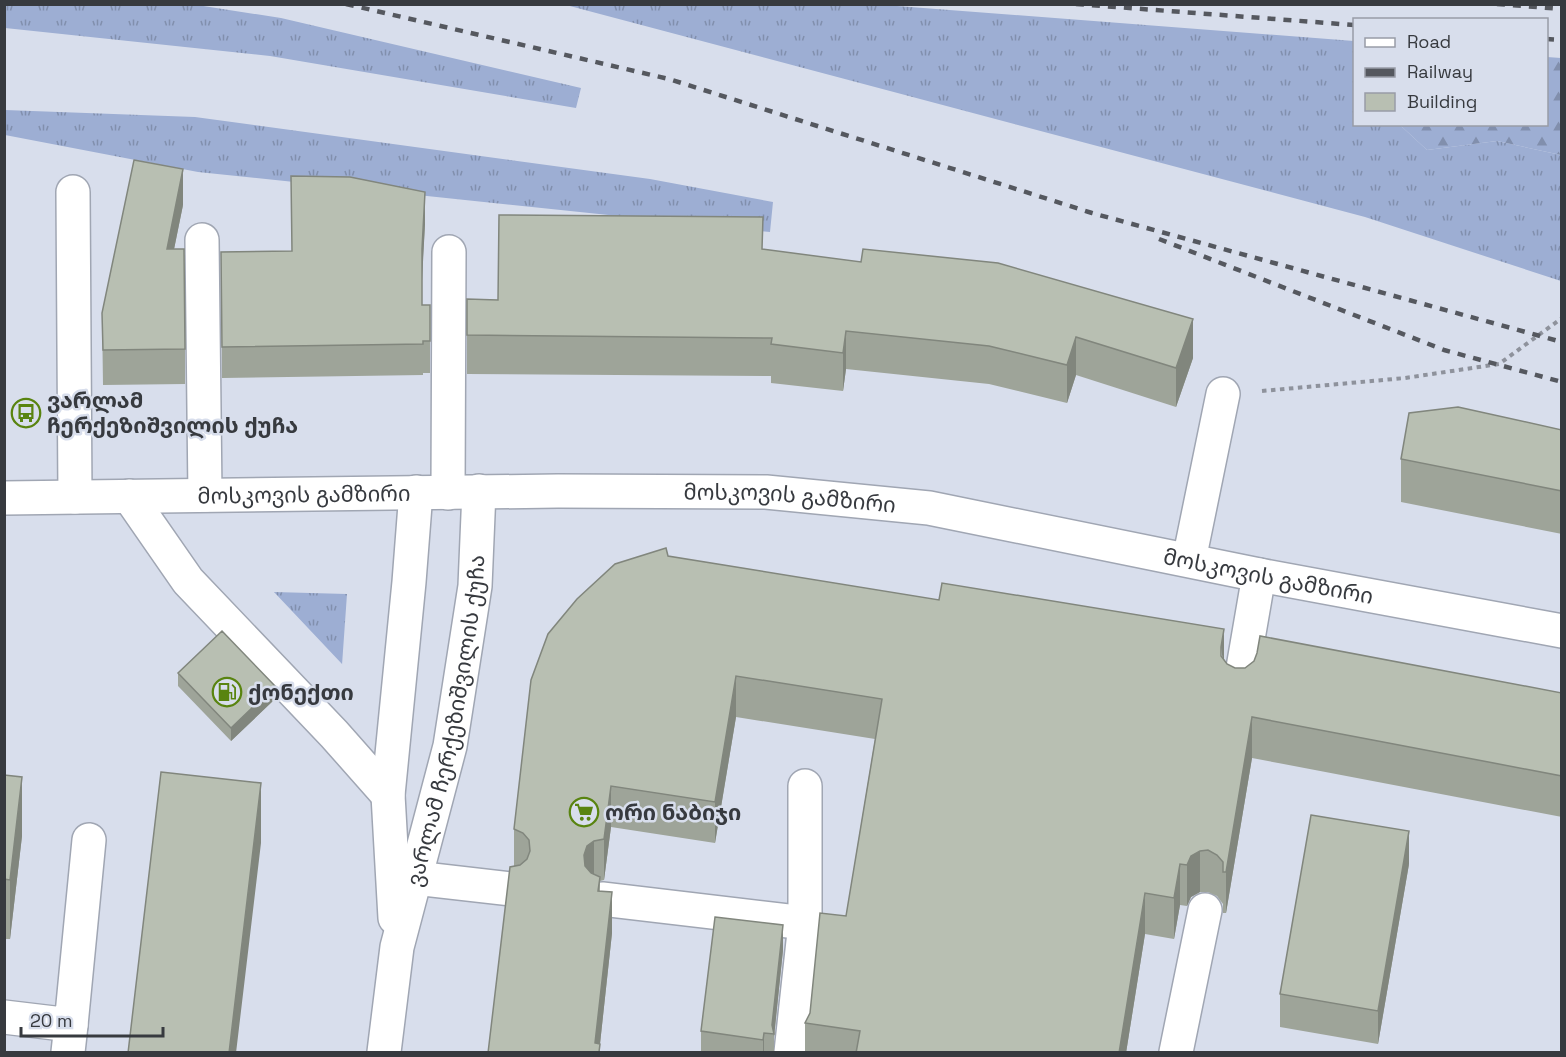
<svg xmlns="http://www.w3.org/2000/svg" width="1566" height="1057" font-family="'Space Grotesk','Noto Sans Georgian',sans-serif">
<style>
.grass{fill:url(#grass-tufts)}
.forest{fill:url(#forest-firs)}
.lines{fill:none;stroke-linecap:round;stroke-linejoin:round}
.minor-casing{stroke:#a0a6b3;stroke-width:36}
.major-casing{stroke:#a0a6b3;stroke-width:36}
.path{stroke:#8e929c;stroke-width:4;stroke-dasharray:4.5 4.5;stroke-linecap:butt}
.minor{stroke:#fff;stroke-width:33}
.major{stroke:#fff;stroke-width:33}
.rail{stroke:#55585f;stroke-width:4.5;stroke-dasharray:8 8;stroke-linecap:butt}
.wall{fill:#9ea499}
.shaded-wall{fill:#81867d}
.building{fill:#b8bfb2;stroke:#81867d;stroke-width:1.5}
.labels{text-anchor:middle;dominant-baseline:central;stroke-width:5;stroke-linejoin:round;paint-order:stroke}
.poi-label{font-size:22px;font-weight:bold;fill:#373a3f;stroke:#d8deec;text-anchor:start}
.street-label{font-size:22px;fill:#373a3f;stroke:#d8deec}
</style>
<defs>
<pattern id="grass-tufts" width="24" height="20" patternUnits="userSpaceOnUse" patternTransform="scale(1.5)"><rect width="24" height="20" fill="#9daed3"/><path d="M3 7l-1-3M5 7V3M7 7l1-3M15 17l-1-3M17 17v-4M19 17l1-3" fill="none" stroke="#818fad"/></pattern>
<pattern id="forest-firs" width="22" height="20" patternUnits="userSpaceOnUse" patternTransform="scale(1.5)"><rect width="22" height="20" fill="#9daed3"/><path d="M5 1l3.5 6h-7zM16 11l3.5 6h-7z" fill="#818fad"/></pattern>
</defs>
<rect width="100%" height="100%" fill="#d8deec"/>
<!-- grass -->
<path class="grass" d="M 5,4 L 197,5 L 281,18 L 581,88 L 576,108 L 270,56 L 5,28 Z
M 566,5 L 884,5 L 1354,41 L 1354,124 L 1400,125 L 1427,150 L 1497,141 L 1561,155 L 1561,281 L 1365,217 Z
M 5,110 L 195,117 L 650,179 L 773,202 L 770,232 L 198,172 L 5,135 Z
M 274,592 L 347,594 L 342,665 L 342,664 Z"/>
<!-- forest -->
<path class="forest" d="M 1547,57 L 1561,58 L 1561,155 L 1497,141 L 1427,150 L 1400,125 L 1546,124 Z"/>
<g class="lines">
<!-- minor casing -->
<g class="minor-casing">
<g id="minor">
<path d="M 73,192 L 75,497"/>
<path d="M 202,240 L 205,495"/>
<path d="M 448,493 L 449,252"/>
<path d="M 129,496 L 188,581 L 334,734 L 388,795"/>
<path d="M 1189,560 L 1223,394"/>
<path d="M 1239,691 L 1259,575"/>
<path d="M 415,878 L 512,889"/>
<path d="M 602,899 L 805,923"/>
<path d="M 395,918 L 388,795 L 409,582 L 416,492"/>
<path d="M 4,1017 L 71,1025 L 89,840"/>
<path d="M 68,1052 L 71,1025"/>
<path id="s1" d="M 384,1052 L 397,947 L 450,746 L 475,586 L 479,491"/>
<path d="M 791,1052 L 805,923 L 805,786"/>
<path d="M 1176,1052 L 1205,910"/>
</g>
</g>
<!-- major casing -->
<g class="major-casing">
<g id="major">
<path id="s2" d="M 4,498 L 558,491 L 766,492 L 929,508 L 1259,575 L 1562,631"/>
</g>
</g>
<!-- path -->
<path class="path" d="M 1262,391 L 1405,378 L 1499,364 L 1562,318"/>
<!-- minor -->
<use href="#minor" class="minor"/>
<!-- major -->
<use href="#major" class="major"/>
<!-- rail -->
<path class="rail" d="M 346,4 L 669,79 L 1092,213 L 1562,342
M 1076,4 L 1354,25
M 1497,4 L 1562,9
M 1546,39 L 1562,40
M 1159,239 L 1444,350 L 1562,382"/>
</g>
<!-- wall -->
<path class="wall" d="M 183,205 L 174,249 L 185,349 L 185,384 L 103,385 L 102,313 Z
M 425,224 L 422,273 L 422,305 L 430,305 L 430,373 L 423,373 L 423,375 L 222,378 L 221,252 L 291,251 Z
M 763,249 L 1193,358 L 1176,407 L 1076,375 L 1067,403 L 989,384 L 846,369 L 843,391 L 771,383 L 771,376 L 467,374 L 467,299 L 498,300 Z
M 1562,430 L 1562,534 L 1401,502 L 1401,459 Z
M 668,556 L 1224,659 L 1227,664 L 1235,668 L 1562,693 L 1562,817 L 1252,758 L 1226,913 L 1223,913 L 1223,904 L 1217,896 L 1208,892 L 1200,892 L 1191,897 L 1187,906 L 1180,905 L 1174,939 L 1145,934 L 1126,1053 L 805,1053 L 805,1023 L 810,1013 L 846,916 L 875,739 L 736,717 L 715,843 L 611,827 L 604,880 L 600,881 L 600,891 L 612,933 L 600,1044 L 488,1053 L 514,866 L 514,829 Z
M 178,673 L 275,699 L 231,741 L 178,686 Z
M 4,775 L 22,836 L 10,939 L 4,939 Z
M 1409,864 L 1378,1044 L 1280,1027 L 1280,994 Z
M 783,950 L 774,1037 L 774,1053 L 701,1053 L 701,1031 Z"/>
<!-- shaded-wall -->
<path class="shaded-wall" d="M 183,169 L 183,205 L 167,284 L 167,249 Z
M 425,192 L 425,224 L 422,281 L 422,249 Z
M 1193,319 L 1193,358 L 1176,407 L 1176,368 Z
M 846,331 L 846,369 L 843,391 L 843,353 Z
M 1076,337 L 1076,375 L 1067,403 L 1067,365 Z
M 1224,629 L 1224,670 L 1221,647 Z
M 736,676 L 736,717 L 715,843 L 715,802 Z
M 275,686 L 275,699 L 231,741 L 231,728 Z
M 1252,717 L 1252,758 L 1226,913 L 1226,872 Z
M 22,777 L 22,836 L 10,939 L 10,880 Z
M 261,783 L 261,843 L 236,1053 L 229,1053 Z
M 611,786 L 611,827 L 604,880 L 604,839 Z
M 1409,831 L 1409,864 L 1378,1044 L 1378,1011 Z
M 594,841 L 594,882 L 587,887 L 584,855 L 587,846 Z
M 1200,851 L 1200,892 L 1191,897 L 1187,906 L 1187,865 L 1191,856 Z
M 1180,864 L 1180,905 L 1174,939 L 1174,898 Z
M 612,892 L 612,933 L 599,1053 L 595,1043 Z
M 1145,893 L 1145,934 L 1126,1053 L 1119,1053 Z
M 783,925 L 783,950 L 774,1037 L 772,1025 Z
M 764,1033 L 764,1053 L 763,1053 L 763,1040 Z"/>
<!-- building -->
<path class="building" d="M 134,160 L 183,169 L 167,249 L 184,249 L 185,349 L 103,350 L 102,313 Z
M 291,176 L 350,177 L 425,192 L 422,249 L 422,305 L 430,305 L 430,341 L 423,341 L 423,344 L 222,347 L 221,252 L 292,251 Z
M 499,215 L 763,217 L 762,249 L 861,262 L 863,249 L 998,263 L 1193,319 L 1176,368 L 1076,337 L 1067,365 L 989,346 L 846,331 L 843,353 L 771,344 L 772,338 L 467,335 L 467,299 L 498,300 Z
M 1458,407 L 1562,430 L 1562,491 L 1401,459 L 1409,413 Z
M 666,548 L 668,556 L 939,600 L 942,583 L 1224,629 L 1221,647 L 1221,656 L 1227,664 L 1235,668 L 1245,668 L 1254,661 L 1257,653 L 1260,636 L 1562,693 L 1562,776 L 1252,717 L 1226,872 L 1223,872 L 1223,862 L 1217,855 L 1208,850 L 1200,851 L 1191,856 L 1187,865 L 1180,864 L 1174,898 L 1145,893 L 1119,1053 L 856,1053 L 860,1031 L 805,1023 L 810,1013 L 820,913 L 846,916 L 882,699 L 736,676 L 715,802 L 611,786 L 604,839 L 594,841 L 587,846 L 584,855 L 585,866 L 591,873 L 600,877 L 598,891 L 612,892 L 595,1043 L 600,1044 L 599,1052 L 605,1053 L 488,1053 L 510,867 L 520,865 L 527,859 L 530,851 L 529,840 L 523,833 L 514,829 L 531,680 L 548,634 L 577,599 L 615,564 Z
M 222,631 L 275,686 L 231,728 L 178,673 Z
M 161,772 L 261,783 L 229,1053 L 128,1053 Z
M 4,775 L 22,777 L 10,880 L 4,879 Z
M 1311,815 L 1409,831 L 1378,1011 L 1280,994 Z
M 715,917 L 783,925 L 772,1025 L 774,1034 L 764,1033 L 763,1040 L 701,1031 Z"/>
<!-- icons -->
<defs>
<g id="bus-ring" transform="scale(1.5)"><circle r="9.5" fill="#d8deec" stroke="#598410" stroke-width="1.5"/><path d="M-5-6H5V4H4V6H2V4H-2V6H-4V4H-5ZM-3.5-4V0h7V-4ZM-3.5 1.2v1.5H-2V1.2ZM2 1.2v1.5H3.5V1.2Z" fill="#598410"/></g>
<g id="fuel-ring" transform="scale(1.5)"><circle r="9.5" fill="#d8deec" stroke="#598410" stroke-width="1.5"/><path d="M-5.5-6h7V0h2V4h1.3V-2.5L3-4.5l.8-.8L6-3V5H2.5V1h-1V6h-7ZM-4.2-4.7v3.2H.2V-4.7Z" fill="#598410"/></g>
<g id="supermarket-ring" transform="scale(1.5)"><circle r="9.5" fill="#d8deec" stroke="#598410" stroke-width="1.5"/><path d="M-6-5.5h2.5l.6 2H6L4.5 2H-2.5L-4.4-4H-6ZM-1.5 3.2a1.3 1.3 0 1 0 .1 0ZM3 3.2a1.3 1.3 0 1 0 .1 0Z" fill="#598410"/></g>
</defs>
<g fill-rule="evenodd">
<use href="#bus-ring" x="26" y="413"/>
<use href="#fuel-ring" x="227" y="692"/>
<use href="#supermarket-ring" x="584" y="812"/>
</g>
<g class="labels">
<!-- poi labels -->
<g class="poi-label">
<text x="47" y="400">ვარლამ<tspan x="47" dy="25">ჩერქეზიშვილის ქუჩა</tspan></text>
<text x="248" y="692">ქონექთი</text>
<text x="605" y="812">ორი ნაბიჯი</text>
</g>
<!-- street labels -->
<g class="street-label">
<text stroke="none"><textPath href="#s2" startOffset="300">მოსკოვის გამზირი</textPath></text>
<text stroke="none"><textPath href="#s2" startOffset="786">მოსკოვის გამზირი</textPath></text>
<text stroke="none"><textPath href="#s2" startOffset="1272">მოსკოვის გამზირი</textPath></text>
<text stroke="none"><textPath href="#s1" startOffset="338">ვარლამ ჩერქეზიშვილის ქუჩა</textPath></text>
</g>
</g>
<!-- border -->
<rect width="1566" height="1057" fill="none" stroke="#373a3f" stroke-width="12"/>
<!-- legend -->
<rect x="1353" y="18" width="195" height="108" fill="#d8deec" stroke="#989ca7" stroke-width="1.5"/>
<rect x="1365" y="38" width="30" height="9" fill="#ffffff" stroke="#989ca7" stroke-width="1.5"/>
<text x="1407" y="48" font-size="18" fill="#373a3f">Road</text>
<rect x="1365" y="68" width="30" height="9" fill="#55585f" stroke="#989ca7" stroke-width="1.5"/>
<text x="1407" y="78" font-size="18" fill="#373a3f">Railway</text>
<rect x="1365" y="93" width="30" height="18" fill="#b8bfb2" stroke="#989ca7" stroke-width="1.5"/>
<text x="1407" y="108" font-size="18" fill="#373a3f">Building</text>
<!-- scale -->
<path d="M21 1027v9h142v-9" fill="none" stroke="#373a3f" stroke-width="3"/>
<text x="30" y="1027" font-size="18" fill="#373a3f" stroke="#d8deec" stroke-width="4.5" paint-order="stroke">20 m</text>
</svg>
